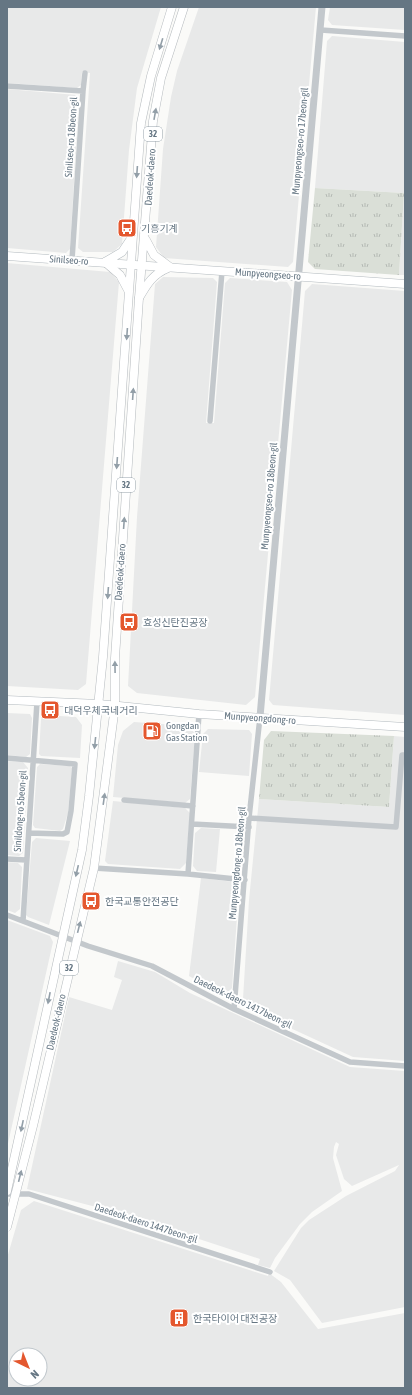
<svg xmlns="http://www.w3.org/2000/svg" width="412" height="1395" font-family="'Asap Condensed','Noto Sans KR',sans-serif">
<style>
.built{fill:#e8e9e9;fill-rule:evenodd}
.grass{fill:url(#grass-tufts)}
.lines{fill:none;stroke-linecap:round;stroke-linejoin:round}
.secondary-casing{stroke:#b3babf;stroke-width:9}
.primary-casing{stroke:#b5babe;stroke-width:9}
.minor{stroke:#c3c8cc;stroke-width:5.5}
.tertiary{stroke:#c3c8cc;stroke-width:7}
.secondary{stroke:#fff;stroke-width:8}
.primary{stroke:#fff;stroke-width:8}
.oneway{fill:#939fa8}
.labels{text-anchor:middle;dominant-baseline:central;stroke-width:4;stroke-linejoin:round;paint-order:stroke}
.shield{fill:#fff;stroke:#939fa8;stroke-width:1}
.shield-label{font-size:9px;font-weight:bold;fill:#657683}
.street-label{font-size:10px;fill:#657683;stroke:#fff}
.poi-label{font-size:10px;fill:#657683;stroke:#fff;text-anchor:start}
</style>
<defs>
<pattern id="grass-tufts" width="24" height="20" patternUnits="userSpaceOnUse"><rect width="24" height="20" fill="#dadfd7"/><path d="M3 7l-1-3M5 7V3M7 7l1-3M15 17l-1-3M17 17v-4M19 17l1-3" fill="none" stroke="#b4b9b4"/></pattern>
</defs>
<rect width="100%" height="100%" fill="#fafaf8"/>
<!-- built -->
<path class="built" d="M 7,7 L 161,7 L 137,88 L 129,150 L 122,244 L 113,252 L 83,252 L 78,248 L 90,73 L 82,72 L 81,85 L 77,88 L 7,83 Z
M 199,7 L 316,7 L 293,262 L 288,267 L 164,258 L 156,247 L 163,149 L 171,97 L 177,71 Z
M 330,7 L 405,7 L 405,30 L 332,25 L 328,20 Z
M 332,36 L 405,42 L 405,275 L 399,275 L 404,193 L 315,188 L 327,41 Z
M 7,89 L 76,95 L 79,99 L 70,249 L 66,253 L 7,248 Z
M 7,263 L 110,272 L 119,282 L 86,684 L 78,690 L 7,686 Z
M 163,277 L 213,278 L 217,282 L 206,423 L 214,423 L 225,283 L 230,278 L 287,282 L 292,290 L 255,697 L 246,705 L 137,693 L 128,686 L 137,517 L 155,284 Z
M 312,284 L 405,291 L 405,715 L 273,705 L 269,700 L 305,291 Z
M 7,713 L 30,714 L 32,718 L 30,754 L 26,757 L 7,755 Z
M 44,715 L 76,717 L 82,725 L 80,758 L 41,756 L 39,754 L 41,719 Z
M 134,722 L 189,726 L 195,734 L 190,799 L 185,803 L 113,797 L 118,745 L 123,731 Z
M 208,729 L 249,730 L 252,734 L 249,776 L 199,772 L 203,734 Z
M 394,736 L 405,737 L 405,1061 L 353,1057 L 247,1008 L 243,999 L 249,900 L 259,799 L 389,807 Z
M 7,761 L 23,762 L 28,768 L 23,853 L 19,856 L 7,855 Z
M 40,764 L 70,766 L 72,768 L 68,813 L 63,829 L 60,831 L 35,828 L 33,825 L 37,767 Z
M 113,801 L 185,808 L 190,813 L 186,863 L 180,869 L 108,864 L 105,861 Z
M 201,828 L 220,829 L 216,872 L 197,871 L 193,866 L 195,833 Z
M 36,838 L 70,841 L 49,925 L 28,917 L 26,915 L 32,842 Z
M 7,862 L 18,863 L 22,867 L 20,909 L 15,913 L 7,910 Z
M 201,878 L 234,882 L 239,888 L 232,988 L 228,993 L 223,995 L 189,976 Z
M 7,920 L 50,936 L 53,942 L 7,1148 Z
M 118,961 L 155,972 L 190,993 L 350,1067 L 405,1071 L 405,1307 L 322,1323 L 290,1280 L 274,1271 L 301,1228 L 309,1220 L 346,1196 L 395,1171 L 399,1165 L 352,1186 L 344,1179 L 336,1155 L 339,1144 L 336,1142 L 334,1147 L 333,1158 L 342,1191 L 312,1212 L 300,1224 L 275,1258 L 270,1268 L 258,1265 L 260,1259 L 123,1214 L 27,1189 L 69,997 L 112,1010 L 122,980 L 114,977 Z
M 34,1201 L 268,1276 L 269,1273 L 281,1282 L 318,1329 L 405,1313 L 405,1388 L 7,1388 L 7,1258 L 21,1210 ZM 16,1355 L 40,1355 L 40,1379 L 16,1379 Z"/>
<!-- grass -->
<path class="grass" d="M 315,188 L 404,193 L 399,275 L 315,269 L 308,262 Z
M 271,731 L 394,736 L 389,807 L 259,799 L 264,740 Z"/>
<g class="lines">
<!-- secondary casing -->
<g class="secondary-casing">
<path id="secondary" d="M 7,256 L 405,284
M 105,262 L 122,252 L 132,237
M 139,298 C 147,284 153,274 168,268
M 7,700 L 99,704 L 199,714 L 405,727"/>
</g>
<!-- primary casing -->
<g class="primary-casing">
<path id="primary" d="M 146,240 L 154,255 L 170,267
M 105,262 L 120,275 L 128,290
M 7,1191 L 82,850 L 89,796 L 103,657 L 141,123 L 151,76 L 172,7
M 7,1227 L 33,1126 L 94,868 L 115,706 L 115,658 L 139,298 L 153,121 L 161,78 L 184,7"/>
</g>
<!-- minor -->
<path class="minor" d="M 321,30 L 405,36
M 7,86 L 83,91 L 72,260
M 83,91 L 85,73
M 210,421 L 222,271
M 7,758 L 75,764 L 71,811 L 67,832 L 63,834 L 29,833
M 124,800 L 193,806
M 249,818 L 396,827 L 402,755 L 405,755
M 192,824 L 249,827
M 7,859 L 26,860
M 94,868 L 188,874 L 245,880
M 188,874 L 199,714
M 7,915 L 88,946 L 152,966 L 234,1009 L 350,1062 L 405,1066
M 23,921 L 37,702
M 234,1009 L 249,818 L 260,717
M 7,1194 L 29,1194 L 270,1272"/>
<!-- tertiary -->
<path class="tertiary" d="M 260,717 L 322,7"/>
<!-- secondary -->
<use href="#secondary" class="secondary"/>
<!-- primary -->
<use href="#primary" class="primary"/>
</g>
<!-- one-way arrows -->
<defs><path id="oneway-solid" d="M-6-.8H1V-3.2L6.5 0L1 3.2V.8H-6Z"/></defs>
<g class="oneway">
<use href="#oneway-solid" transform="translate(161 44) rotate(107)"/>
<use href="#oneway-solid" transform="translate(155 114) rotate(-80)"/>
<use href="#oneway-solid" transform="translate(137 172) rotate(94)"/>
<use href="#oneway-solid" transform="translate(127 334) rotate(94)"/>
<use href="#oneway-solid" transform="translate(133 394) rotate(-86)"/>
<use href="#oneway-solid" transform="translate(117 463) rotate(94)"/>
<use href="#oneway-solid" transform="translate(124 523) rotate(-86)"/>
<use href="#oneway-solid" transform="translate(108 593) rotate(94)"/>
<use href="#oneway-solid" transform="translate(115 667) rotate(-91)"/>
<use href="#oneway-solid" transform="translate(95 743) rotate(96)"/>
<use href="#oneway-solid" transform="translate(104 799) rotate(-82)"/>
<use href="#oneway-solid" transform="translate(77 871) rotate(103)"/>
<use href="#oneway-solid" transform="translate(79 927) rotate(-76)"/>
<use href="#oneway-solid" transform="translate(49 998) rotate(101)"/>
<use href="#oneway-solid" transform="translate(22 1126) rotate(102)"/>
<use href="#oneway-solid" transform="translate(20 1176) rotate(-76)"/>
</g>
<!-- icons -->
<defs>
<g id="bus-square" transform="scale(1)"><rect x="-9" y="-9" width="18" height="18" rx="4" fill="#e4572e" stroke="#fff"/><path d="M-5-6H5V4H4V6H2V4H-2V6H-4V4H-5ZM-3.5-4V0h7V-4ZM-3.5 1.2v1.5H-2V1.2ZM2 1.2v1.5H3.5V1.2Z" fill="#fff"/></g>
<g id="fuel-square" transform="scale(1)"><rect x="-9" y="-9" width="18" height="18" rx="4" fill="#e4572e" stroke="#fff"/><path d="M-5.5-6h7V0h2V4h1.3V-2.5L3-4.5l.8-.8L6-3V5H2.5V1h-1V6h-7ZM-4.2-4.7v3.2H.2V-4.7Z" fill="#fff"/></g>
<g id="building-square" transform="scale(1)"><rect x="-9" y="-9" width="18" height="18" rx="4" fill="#e4572e" stroke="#fff"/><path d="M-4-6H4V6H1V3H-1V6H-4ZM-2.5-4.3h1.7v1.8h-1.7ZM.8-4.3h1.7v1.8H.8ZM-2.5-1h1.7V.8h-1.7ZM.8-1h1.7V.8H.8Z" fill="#fff"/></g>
</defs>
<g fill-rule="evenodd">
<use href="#bus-square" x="127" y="228"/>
<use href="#bus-square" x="129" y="622"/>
<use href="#bus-square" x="50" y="710"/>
<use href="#fuel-square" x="152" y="731"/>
<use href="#bus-square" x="91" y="901"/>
<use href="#building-square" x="179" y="1318"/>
</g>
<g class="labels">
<!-- shield labels -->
<g class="shield">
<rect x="144" y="127" width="18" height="14" rx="3"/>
<rect x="117" y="478" width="18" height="14" rx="3"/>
<rect x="60" y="961" width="18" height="14" rx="3"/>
</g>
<g class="shield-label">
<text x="153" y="134">32</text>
<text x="126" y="485">32</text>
<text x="69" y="968">32</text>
</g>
<!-- street labels -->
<g class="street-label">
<text transform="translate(71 137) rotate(-86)">Sinilseo-ro 18beon-gil</text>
<text transform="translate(300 141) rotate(-85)">Munpyeongseo-ro 17beon-gil</text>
<text transform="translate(150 177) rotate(-86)">Daedeok-daero</text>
<text transform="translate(69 260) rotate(4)">Sinilseo-ro</text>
<text transform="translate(268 274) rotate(4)">Munpyeongseo-ro</text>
<text transform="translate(269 496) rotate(-85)">Munpyeongseo-ro 18beon-gil</text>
<text transform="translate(120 572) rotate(-86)">Daedeok-daero</text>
<text transform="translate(260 718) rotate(4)">Munpyeongdong-ro</text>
<text transform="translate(20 811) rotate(-86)">Sinildong-ro 5beon-gil</text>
<text transform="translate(237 863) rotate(-85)">Munpyeongdong-ro 18beon-gil</text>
<text transform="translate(243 1002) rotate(26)">Daedeok-daero 1417beon-gil</text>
<text transform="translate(56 1022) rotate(-77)">Daedeok-daero</text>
<text transform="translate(146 1223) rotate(18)">Daedeok-daero 1447beon-gil</text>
</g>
<!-- poi labels -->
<g class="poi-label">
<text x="141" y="228">기흥기계</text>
<text x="143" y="622">효성신탄진공장</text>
<text x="64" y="710">대덕우체국네거리</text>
<text x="166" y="725">Gongdan<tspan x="166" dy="12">Gas Station</tspan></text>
<text x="105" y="901">한국교통안전공단</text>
<text x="193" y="1318">한국타이어 대전공장</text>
</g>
</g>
<!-- border -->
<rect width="412" height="1395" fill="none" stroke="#657683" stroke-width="16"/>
<!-- north arrow -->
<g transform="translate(28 1367) rotate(137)"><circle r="19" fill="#ffffff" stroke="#c1c8cd"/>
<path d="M0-3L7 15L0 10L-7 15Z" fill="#e4572e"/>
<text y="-6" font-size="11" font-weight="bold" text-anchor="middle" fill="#657683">N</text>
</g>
</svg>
